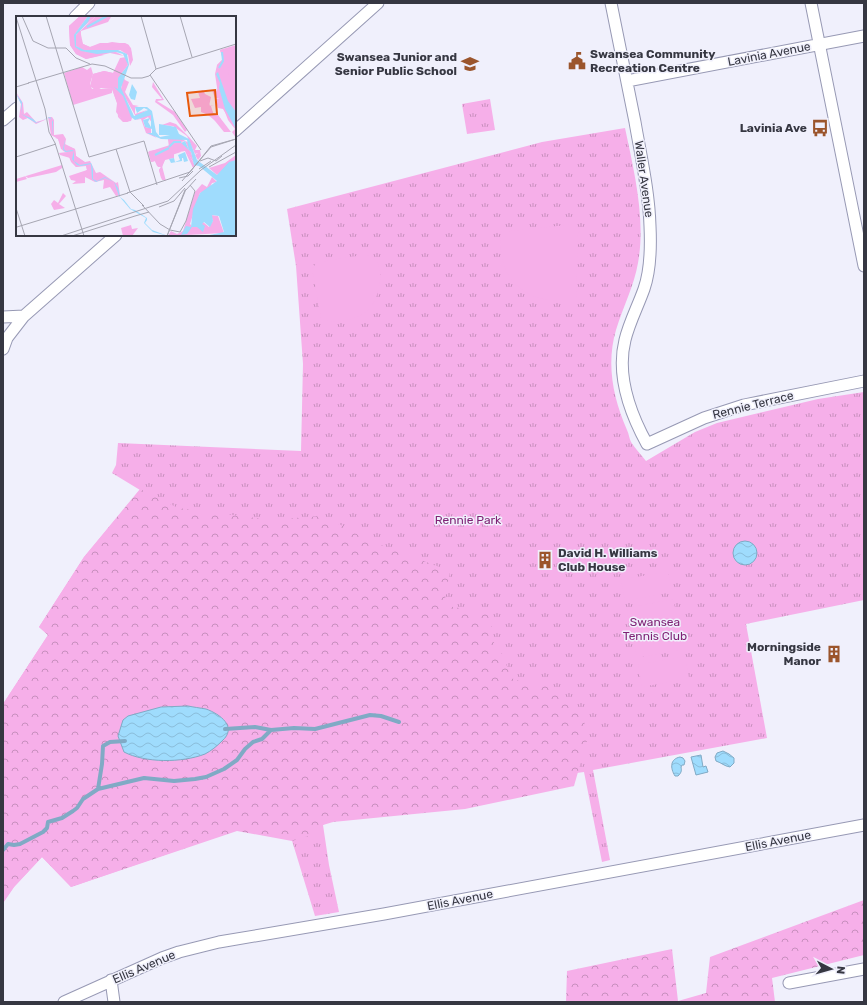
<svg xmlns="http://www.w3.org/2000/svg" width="867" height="1005" font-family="Rubik,sans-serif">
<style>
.grass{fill:url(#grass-tufts)}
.forest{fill:url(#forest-crowns);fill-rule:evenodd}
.pitch{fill:#f6afe9}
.water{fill:url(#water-waves);stroke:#80aac5}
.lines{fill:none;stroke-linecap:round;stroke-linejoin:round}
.stream{stroke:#80aac5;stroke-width:4}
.minor-casing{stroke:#9799b4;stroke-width:13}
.minor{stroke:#fff;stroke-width:11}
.labels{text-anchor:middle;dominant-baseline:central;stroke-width:3;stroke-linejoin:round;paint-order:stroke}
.poi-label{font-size:12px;font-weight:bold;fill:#363742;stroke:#f0f0fc;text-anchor:end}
.street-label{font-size:12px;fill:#363742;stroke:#f0f0fc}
.park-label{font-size:12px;fill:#7f2275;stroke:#f0f0fc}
.inset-river{fill:none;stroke:#9fdcfd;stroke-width:2}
.inset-road{fill:none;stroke:#a6a6b2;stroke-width:1}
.view{fill:#e8590c;fill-opacity:0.15;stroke:#e8590c;stroke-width:2}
.inset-edge{fill:none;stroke:#363742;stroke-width:2}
</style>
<defs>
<pattern id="grass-tufts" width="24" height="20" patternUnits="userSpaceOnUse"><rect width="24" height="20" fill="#f6afe9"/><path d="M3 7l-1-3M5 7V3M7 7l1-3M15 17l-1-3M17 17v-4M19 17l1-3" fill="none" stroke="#c88fbe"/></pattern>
<pattern id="forest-crowns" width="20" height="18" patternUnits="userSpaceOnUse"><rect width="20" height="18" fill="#f6afe9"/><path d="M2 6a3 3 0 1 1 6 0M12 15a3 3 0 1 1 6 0" fill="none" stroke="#c88fbe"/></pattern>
<pattern id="water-waves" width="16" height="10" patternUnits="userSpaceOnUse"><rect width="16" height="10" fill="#9fdcfd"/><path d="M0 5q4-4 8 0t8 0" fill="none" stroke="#8abdda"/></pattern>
</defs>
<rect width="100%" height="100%" fill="#f0f0fc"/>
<!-- grass -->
<path class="grass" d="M 490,99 L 495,130 L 467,134 L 462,104 Z
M 625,128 C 634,171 646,219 638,263 C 634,286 623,307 616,330 C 606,364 613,398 627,430 C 629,434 629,438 631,442 C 635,448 641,455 646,461 L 695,432 L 717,423 L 818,399 L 864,392 L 864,600 L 746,624 L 767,738 L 593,770 L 610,860 L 602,862 L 584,772 L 562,775 L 484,701 L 323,825 L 329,865 L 339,912 L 315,916 L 286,821 L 237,830 L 71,887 L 42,857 L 14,887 L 3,903 L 3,704 L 48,635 L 39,627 L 84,557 L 140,490 L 112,473 L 116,465 L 118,443 L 301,451 L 303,364 L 296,266 L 287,209 L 542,142 Z"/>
<!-- forest -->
<path class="forest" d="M 140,489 L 178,508 L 271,520 L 320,516 L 343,526 L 365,539 L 450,571 L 444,605 L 492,615 L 492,640 L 503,655 L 511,678 L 525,683 L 540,682 L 581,709 L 588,737 L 574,786 L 465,809 L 333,822 L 323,825 L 315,834 L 292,841 L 237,831 L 71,887 L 42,857 L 14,887 L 3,903 L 3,704 L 48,635 L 39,627 L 84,557 ZM 118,736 L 205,753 L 187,758 L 162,760 L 120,742 Z
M 864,900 L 864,955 L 772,978 L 775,1002 L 566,1002 L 567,971 L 672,949 L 678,1001 L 706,993 L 710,957 Z"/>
<!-- pitch -->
<path class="pitch" d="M 576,224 L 580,229 L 578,235 L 576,301 C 564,301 550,302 539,298 C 508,288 498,263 501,232 Z
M 367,255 C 389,260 380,299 368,310 C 361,317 352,319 342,321 C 335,322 328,322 321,318 L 312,269 L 316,263 L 349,257 Z
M 668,571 L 672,592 L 625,601 L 621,580 Z
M 673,599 L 678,621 L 631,630 L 627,608 Z
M 679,628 L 683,649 L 637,658 L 633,637 Z
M 685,656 L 689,678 L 642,687 L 638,665 Z"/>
<!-- water -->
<path class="water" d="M733 553a12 12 0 1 1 24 0a12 12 0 1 1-24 0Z
M 188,706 C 193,707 200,708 206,709 C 220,714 238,727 222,741 C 217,746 211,751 205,754 C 182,763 145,763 124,752 L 118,736 L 123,720 L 128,716 L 161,707 Z
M 723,751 L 729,754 L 734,758 L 734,763 L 730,767 C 724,766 722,763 716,761 L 715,757 L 717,753 Z
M 701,755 L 703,767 L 706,766 L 708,772 L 696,775 L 691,757 Z
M 680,757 L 683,758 L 685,761 L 684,765 L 682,765 L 681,767 C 682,771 681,773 678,776 L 675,776 C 670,768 670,759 680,757 Z"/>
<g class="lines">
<!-- stream -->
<path class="stream" d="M 225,729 L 255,727 L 271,730 L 294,728 L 315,729 L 370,715 L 381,716 L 399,722
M 98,789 L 102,764 L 103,746 L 110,742 L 125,741
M 3,850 L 8,844 L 14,845 L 20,844 L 43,832 L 47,828 L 48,822 L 62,818 L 73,811 L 77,808 L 83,799 L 98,789 L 144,778 L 174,781 L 195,779 L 206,777 L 224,769 L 237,760 L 245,749 L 253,742 L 262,739 L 271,730"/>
<!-- minor casing -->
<g class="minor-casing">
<path id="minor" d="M 611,3 C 619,43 627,82 635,122 C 641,157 649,191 650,226 C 651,247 651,269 644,289 C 638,306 629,323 625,340 C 616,376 630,413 647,444 L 704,418 L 744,405 L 864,381
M 811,3 L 864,266
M 75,17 L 89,3
M 627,81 L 864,36
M 3,120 L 17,108
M 235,131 L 378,3
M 3,317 L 24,316
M 3,349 L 7,338 L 24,316 L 116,235
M 111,980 L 114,1002
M 789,983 L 864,969
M 64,1002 L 162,958 L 179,952 L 219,942 L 384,914 L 864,825"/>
</g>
<!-- minor -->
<use href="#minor" class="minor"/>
</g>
<!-- icons -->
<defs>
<g id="civic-bare" transform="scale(1.38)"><path d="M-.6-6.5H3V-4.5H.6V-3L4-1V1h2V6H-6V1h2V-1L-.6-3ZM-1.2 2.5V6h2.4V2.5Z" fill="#9b552c" stroke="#f0f0fc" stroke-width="2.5" paint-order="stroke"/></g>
<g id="school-bare" transform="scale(1.38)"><path d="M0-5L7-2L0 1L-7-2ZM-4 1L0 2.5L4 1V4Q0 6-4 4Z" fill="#9b552c" stroke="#f0f0fc" stroke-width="2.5" paint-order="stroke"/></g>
<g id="bus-bare" transform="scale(1.38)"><path d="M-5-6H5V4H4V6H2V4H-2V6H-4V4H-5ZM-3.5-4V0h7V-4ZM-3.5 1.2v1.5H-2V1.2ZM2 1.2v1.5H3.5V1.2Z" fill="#9b552c" stroke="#f0f0fc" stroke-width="2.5" paint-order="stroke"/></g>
<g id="building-bare" transform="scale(1.38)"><path d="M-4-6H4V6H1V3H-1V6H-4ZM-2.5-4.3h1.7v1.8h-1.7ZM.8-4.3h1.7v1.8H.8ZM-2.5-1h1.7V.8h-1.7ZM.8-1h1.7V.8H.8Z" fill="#9b552c" stroke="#f0f0fc" stroke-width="2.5" paint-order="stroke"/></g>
</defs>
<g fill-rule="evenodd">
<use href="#civic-bare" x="577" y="61"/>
<use href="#school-bare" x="470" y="64"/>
<use href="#bus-bare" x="820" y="128"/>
<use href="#building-bare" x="545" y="560"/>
<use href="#building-bare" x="834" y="654"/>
</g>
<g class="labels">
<!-- poi labels -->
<g class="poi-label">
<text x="590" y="54" text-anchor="start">Swansea Community<tspan x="590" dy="14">Recreation Centre</tspan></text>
<text x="457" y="57">Swansea Junior and<tspan x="457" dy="14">Senior Public School</tspan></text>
<text x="807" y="128">Lavinia Ave</text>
<text x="558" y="553" text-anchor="start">David H. Williams<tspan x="558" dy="14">Club House</tspan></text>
<text x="821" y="647">Morningside<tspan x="821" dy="14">Manor</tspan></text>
</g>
<!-- street labels -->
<g class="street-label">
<text transform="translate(769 54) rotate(-11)">Lavinia Avenue</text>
<text transform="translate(644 179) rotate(82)">Waller Avenue</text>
<text transform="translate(753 405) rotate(-14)">Rennie Terrace</text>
<text transform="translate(778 841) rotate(-11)">Ellis Avenue</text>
<text transform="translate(460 900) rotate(-11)">Ellis Avenue</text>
<text transform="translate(144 967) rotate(-23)">Ellis Avenue</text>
</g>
<!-- park labels -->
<g class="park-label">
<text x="468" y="520">Rennie Park</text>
<text x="655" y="622">Swansea<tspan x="655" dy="14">Tennis Club</tspan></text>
</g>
</g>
<!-- overview -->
<g transform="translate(16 16)">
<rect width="220" height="220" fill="#f0f0fc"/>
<path d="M 64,0 L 72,0 L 59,18 L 59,31 L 71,36 L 100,36 L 108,40 L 94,37 L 70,43 L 60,38 L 54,29 L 53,10 ZM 75,0 L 80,0 L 64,14 L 67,28 L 74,31 L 96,26 L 111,28 L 115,32 L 117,44 L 114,50 L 112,39 L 104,34 L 84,36 L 66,34 L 60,30 L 60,19 ZM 220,29 L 220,122 L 216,116 L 219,113 L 212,104 L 202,78 L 199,58 L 201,49 L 207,43 L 204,34 ZM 110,41 L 112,49 L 102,62 L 116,102 L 115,105 L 108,106 L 100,96 L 101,87 L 96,73 L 85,72 L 76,61 L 77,58 L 88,55 L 97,57 L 104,42 ZM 187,74 L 189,78 L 195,81 L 193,90 L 198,89 L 195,90 L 197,97 L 202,99 L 215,116 L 208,116 L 195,100 L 185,96 L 185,91 L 179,92 L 175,83 L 184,82 L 182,76 ZM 0,76 L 7,87 L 8,98 L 11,96 L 20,106 L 31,103 L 20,108 L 12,102 L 7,104 L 3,101 L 5,88 ZM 32,101 L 36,101 L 38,104 L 38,119 L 47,118 L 50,123 L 49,129 L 59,133 L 60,140 L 69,146 L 74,145 L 80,157 L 84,156 L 100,167 L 102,166 L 104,179 L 100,180 L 94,171 L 87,173 L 88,164 L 79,166 L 69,161 L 69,167 L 56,168 L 60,165 L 55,164 L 53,160 L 71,154 L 70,150 L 60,151 L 55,146 L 51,136 L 45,133 L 42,123 L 35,119 ZM 166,122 L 165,126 L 179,149 L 177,152 L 169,135 L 158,137 L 158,142 L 149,144 L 146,150 L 150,165 L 145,162 L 143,154 L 145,151 L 142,151 L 139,145 L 135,146 L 132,136 L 154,129 L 152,123 ZM 220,139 L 220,144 L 201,159 L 193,152 L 209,147 ZM 46,149 L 46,152 L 40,156 L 12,162 L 9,160 L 11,163 L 0,166 L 0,163 ZM 196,161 L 201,166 L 196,167 L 193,173 L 184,177 L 174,208 L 177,211 L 187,206 L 193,211 L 197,205 L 195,199 L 202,200 L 208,217 L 152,220 L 155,215 L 161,218 L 167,215 L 179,176 L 186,168 L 191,171 ZM 47,177 L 50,180 L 43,188 L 49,192 L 38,194 L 35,188 L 38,184 L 42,187 ZM 115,209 L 116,213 L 122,212 L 116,220 L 107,220 L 105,212 Z" fill="#f6afe9"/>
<path d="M 64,0 L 68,1 L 57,18 L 57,29 L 71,40 L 79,39 L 88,39 L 70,43 L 60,38 L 54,29 L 53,10 ZM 80,0 L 100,0 L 95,1 L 92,6 L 65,15 L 64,23 L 67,28 L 74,31 L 84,27 L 109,27 L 113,29 L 116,38 L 113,33 L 105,30 L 96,32 L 91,29 L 74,33 L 67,30 L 61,23 L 63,16 ZM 220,29 L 220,38 L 215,38 L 214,42 L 218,42 L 212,50 L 215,78 L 217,75 L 218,81 L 220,80 L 217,94 L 203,64 L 202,52 L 200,55 L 201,52 L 203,50 L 201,49 L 207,43 L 204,34 L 215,31 L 214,35 ZM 88,55 L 97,57 L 91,60 L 84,66 L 84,69 L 96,73 L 95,66 L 90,64 L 91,62 L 100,56 L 105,59 L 102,73 L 98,70 L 106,79 L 101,76 L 104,81 L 102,94 L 104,101 L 113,106 L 107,106 L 102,101 L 101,87 L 96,73 L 85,72 L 80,75 L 74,70 L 77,58 ZM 107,60 L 109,64 L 113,66 L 109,76 L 117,89 L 123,90 L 119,91 L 119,98 L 131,94 L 120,101 L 105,74 ZM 137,66 L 148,84 L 141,85 L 159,96 L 171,114 L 169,116 L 157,99 L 139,86 L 140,83 L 146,83 L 136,71 ZM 201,72 L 210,96 L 218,111 L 207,93 L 202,92 L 199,83 L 204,82 L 199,82 L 196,74 L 200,76 ZM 191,83 L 197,97 L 202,99 L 209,110 L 198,99 L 202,107 L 187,95 ZM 132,99 L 136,99 L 136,107 L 132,101 L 127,104 L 128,108 L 129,111 L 135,112 L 135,117 L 141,122 L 130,117 L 125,103 L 119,104 ZM 154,106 L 160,108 L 173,121 L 181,130 L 179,134 L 184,134 L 185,140 L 182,144 L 179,139 L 182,137 L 179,138 L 171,120 L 157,110 L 146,109 ZM 39,122 L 48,123 L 47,134 L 57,135 L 56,143 L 60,148 L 75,148 L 77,153 L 75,161 L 76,163 L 76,160 L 86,162 L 77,164 L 79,166 L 70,160 L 64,159 L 65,156 L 72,157 L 68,156 L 71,154 L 70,149 L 60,151 L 54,142 L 44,139 L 43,137 L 51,136 L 47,135 L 42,123 ZM 152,123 L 164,127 L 158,132 L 165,136 L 150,141 L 145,154 L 149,164 L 146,164 L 143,154 L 145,151 L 141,150 L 139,145 L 135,146 L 133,135 L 153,132 ZM 49,128 L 59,133 L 60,140 L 70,147 L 64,149 L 64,144 L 58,145 L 58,135 L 49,135 Z" fill="#f6afe9"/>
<path d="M 166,123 L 173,127 L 173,134 L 169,125 L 165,126 L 175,136 L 178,147 L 166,129 L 157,124 Z" fill="#f6afe9"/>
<path d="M 66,51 L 71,54 L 75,51 L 77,58 L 74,68 L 76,73 L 96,73 L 96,77 L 57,89 L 48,57 Z" fill="#f6afe9"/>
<path d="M 72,0 L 75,0 L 72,6 L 60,19 L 60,30 L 68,34 L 102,34 L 111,38 L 113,49 L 105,72 L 118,100 L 132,94 L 128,92 L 121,97 L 119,91 L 131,91 L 136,95 L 140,116 L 144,121 L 154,119 L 143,119 L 143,108 L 160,111 L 163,118 L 173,123 L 181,144 L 201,159 L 213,146 L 220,144 L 220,220 L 189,220 L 208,216 L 203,200 L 196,199 L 197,205 L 194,211 L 188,206 L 186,208 L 189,210 L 187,216 L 181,211 L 176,211 L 171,218 L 165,219 L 170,210 L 175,211 L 177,193 L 184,177 L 201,165 L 183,150 L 178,149 L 175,136 L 165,127 L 169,125 L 173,134 L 171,124 L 145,123 L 131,117 L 136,117 L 136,113 L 129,111 L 127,104 L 134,102 L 132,106 L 135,111 L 135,99 L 119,104 L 115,101 L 107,80 L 98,71 L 102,73 L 102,62 L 112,49 L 107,38 L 100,36 L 81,38 L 65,35 L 59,31 L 58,19 ZM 202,56 L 212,85 L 220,96 L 220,113 L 209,93 L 203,72 L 204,67 L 200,58 ZM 116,68 L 121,76 L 119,84 L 115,83 L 113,79 ZM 0,78 L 6,86 L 5,98 L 17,103 L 21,107 L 31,102 L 34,101 L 35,102 L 37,106 L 36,120 L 49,123 L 48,133 L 50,135 L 56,134 L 58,135 L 58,145 L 64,149 L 75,147 L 76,149 L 77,153 L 77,163 L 81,165 L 89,161 L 98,166 L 102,172 L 104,181 L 108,184 L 115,193 L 119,194 L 131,202 L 131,204 L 129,207 L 136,214 L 152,220 L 137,216 L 128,207 L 130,202 L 114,193 L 103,180 L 98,166 L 89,162 L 80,166 L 76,163 L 75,148 L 65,150 L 61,149 L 56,143 L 58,135 L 49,136 L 47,133 L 49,123 L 36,120 L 36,103 L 32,102 L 20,107 L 5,98 L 5,88 ZM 169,136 L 172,145 L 168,146 L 167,142 L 166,142 L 166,145 L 155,147 L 153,143 L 158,142 L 159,146 L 164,144 L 162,139 Z" fill="#9fdcfd"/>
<path class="inset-river" d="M 71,11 L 91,0M 203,52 L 207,45 L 206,36M 153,131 L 158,126 L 165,126M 139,139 L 153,132"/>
<path class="inset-road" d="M 6,0 L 17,25 L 32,32 L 50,32 L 60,42 L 74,48M 30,0 L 73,141 L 128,125 L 141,169M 125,0 L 140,53M 164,0 L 176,41M 0,1 L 29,93 L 33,116 L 39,127 L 68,220M 134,59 L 185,134M 12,67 L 76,48 L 89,50 L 115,62 L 126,62 L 133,60 L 140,53 L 220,28M 0,71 L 13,67M 100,133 L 114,176M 0,141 L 40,128M 184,145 L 192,142 L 200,145 L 206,140M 193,151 L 220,136M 183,153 L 195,145M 163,162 L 172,160 L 177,155M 166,165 L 195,131 L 220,123M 170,174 L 180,163M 114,176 L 128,190M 111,177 L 174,156 L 195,130 L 220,123M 126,189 L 144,208 L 154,214M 143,191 L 158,185 L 169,172M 0,192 L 9,220M 119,200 L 133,196M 1,211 L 112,177M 154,214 L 164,216 L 170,205 L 179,175 L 174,169M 45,220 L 152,185 L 185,154 L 220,129M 56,220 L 119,200M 151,220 L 170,173M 151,220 L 169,174"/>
<path class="view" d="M 199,74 L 201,98 L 174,100 L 171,77 Z"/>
<rect width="220" height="220" class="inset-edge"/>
</g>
<!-- border -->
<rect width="867" height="1005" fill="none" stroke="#363742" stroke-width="8"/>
<!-- north arrow -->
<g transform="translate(831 969) rotate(96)" stroke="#f0f0fc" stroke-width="3" paint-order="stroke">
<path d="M0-3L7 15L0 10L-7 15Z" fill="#363742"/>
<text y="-6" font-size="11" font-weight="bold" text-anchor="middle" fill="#363742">N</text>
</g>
</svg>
